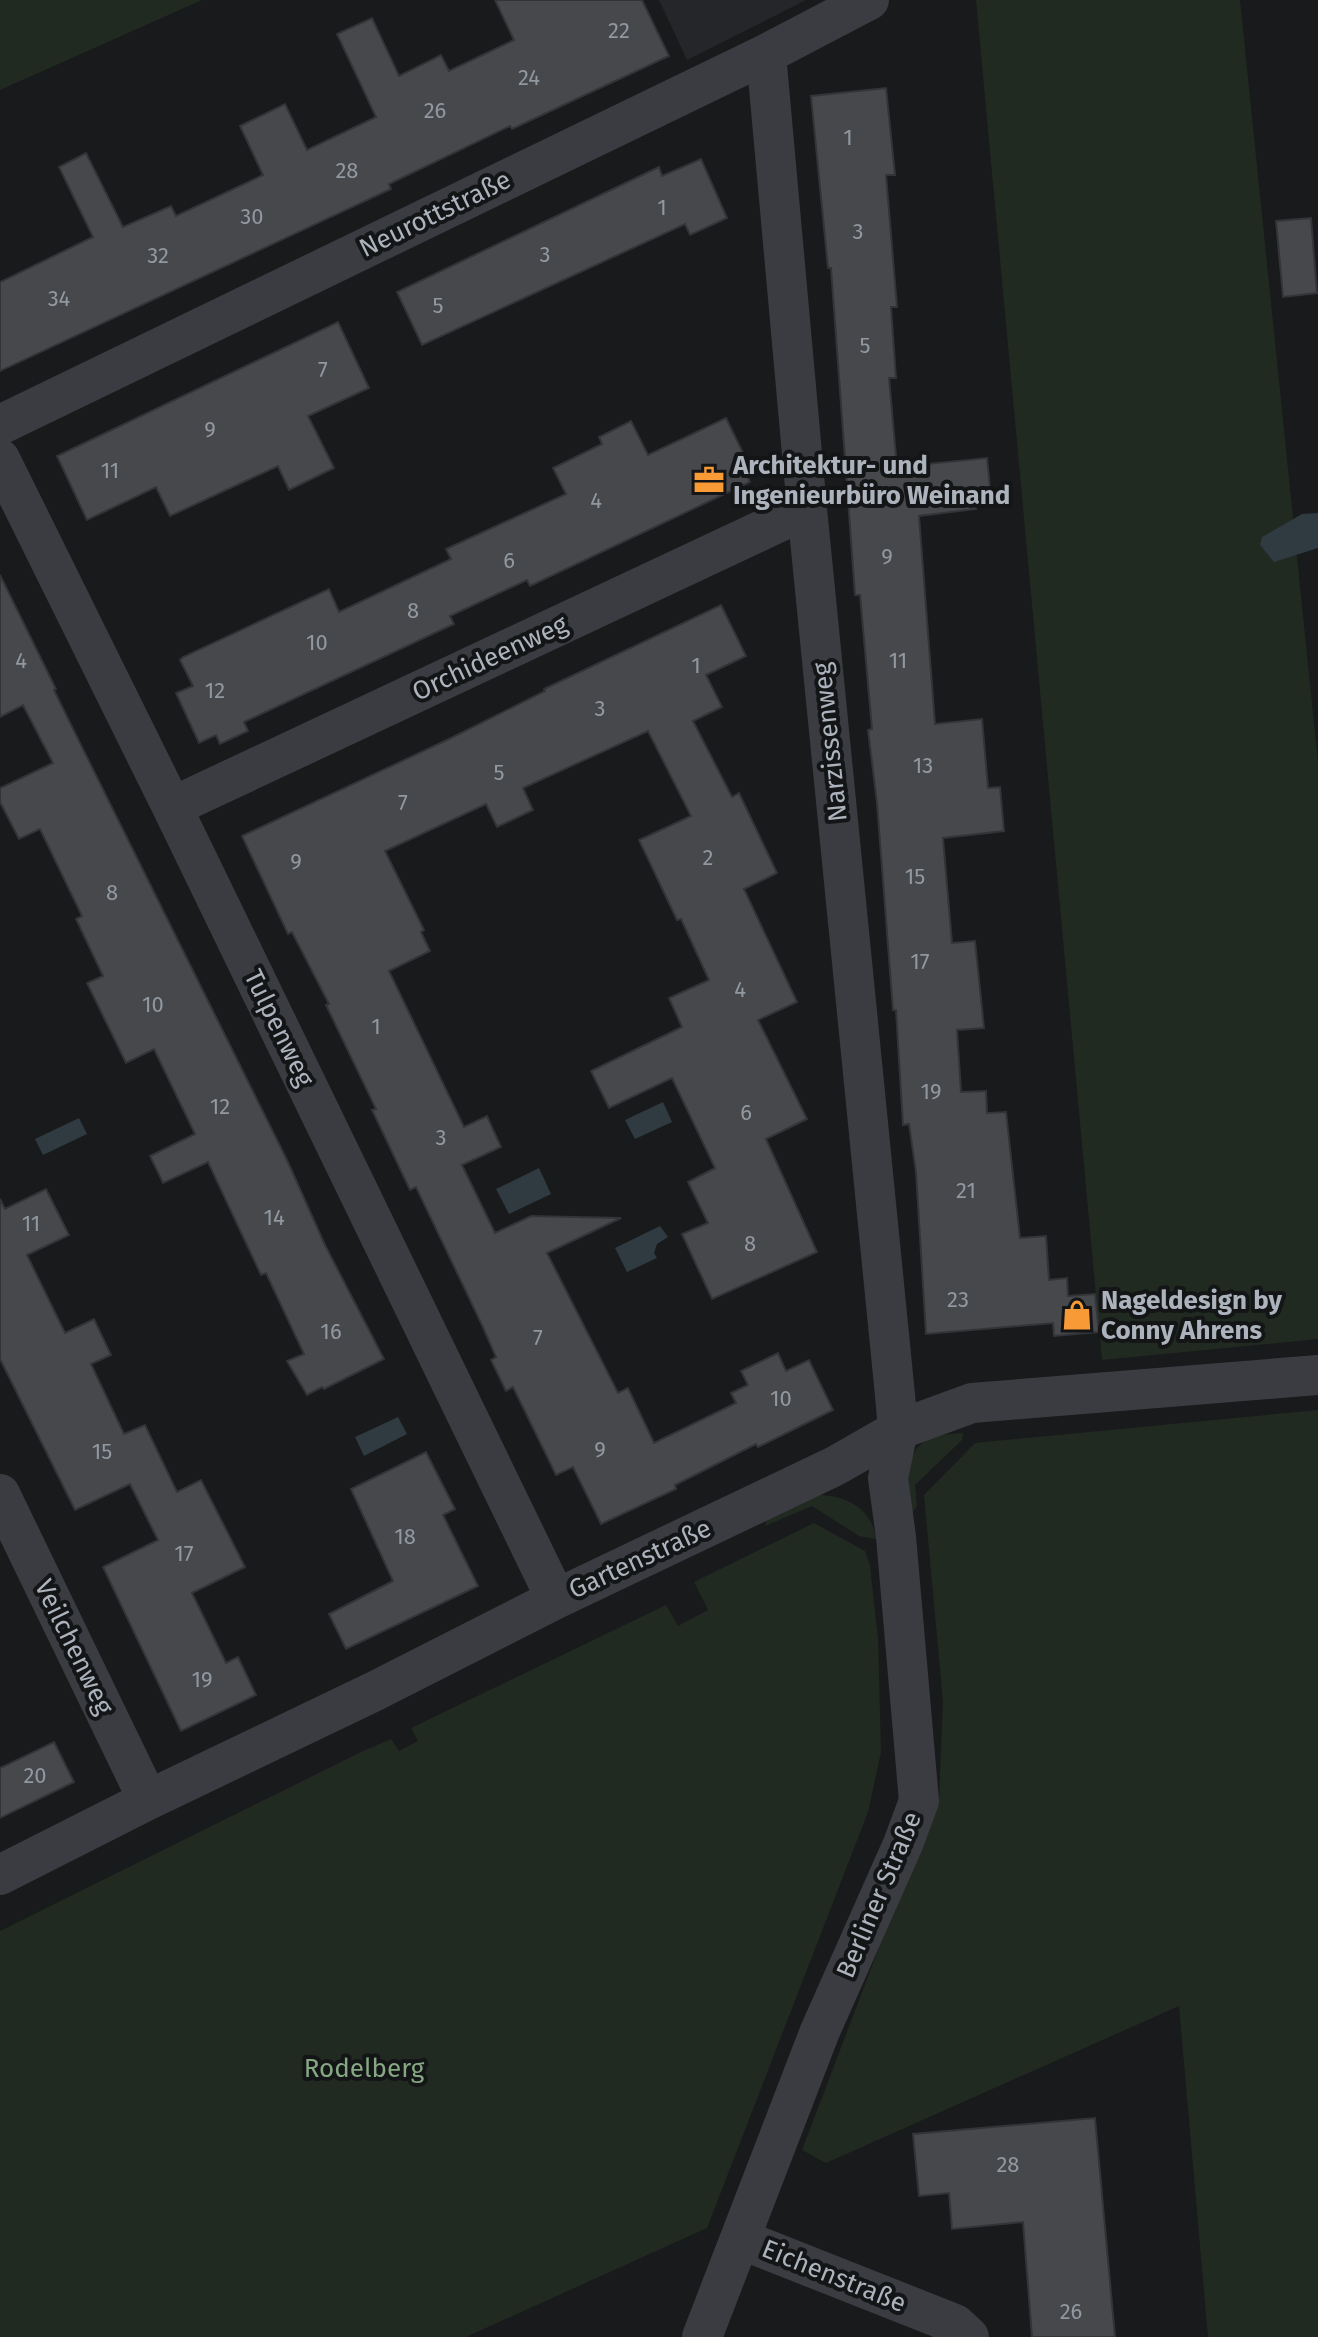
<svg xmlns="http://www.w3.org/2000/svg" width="1318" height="2337" font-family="'Fira Sans',sans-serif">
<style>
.built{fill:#252629}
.green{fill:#212a21}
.water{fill:#2f3b41}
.building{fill:#46484c;stroke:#333438;stroke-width:2}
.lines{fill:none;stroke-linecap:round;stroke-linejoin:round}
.street{stroke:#3a3c41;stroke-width:40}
.labels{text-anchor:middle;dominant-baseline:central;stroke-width:8;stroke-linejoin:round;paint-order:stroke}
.number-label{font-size:22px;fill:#9298a0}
.street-label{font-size:26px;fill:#acb3bc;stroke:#141517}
.poi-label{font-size:26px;font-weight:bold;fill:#acb3bc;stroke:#141517;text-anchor:start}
.park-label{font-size:26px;fill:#85a782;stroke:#141517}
</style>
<rect width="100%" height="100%" fill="#191a1c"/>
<!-- built -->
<path class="built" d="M 659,0 L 806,0 L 687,60 Z"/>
<!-- green -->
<path class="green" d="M 0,0 L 202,0 L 0,90 Z
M 976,0 L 1240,0 L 1318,762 L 1318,1339 L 1102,1360 Z
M 1318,1410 L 1318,2337 L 1208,2337 L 1179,2006 L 826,2163 L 802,2150 L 901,1890 L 939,1800 L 943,1702 L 924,1495 L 975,1443 Z
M 963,1433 L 962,1440 L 915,1485 L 917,1506 L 912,1513 C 908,1486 901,1445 937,1436 C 945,1434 955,1434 963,1433 Z
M 814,1495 C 844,1494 872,1507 876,1539 L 859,1536 L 812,1506 L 765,1526 L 768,1515 Z
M 814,1523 L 865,1551 L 870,1565 L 878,1639 L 881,1752 L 868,1812 L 707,2228 L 466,2337 L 0,2337 L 0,1931 L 361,1752 L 391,1739 L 399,1751 L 418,1741 L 411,1728 L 666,1605 L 678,1626 L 708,1610 L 694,1582 Z"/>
<!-- water -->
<path class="water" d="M 1318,513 L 1318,548 L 1274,562 L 1260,545 L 1262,537 L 1302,514 Z
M 663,1102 L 672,1122 L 635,1139 L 625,1120 Z
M 79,1118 L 87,1134 L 43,1155 L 35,1139 Z
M 539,1168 L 551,1194 L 509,1214 L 496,1189 Z
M 660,1226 L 668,1237 L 657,1244 L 654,1253 L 657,1258 L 627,1272 L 615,1248 Z
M 398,1417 L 407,1434 L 364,1456 L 355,1437 Z"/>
<!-- building -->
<path class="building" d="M 495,0 L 642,0 L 669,56 L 512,129 L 510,126 L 389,184 L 391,189 L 0,371 L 0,282 L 93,237 L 59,167 L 86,153 L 123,227 L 171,206 L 176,216 L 263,175 L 240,126 L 285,104 L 307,150 L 376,117 L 337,34 L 372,18 L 399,76 L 441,55 L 449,71 L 514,40 Z
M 886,88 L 895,175 L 886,175 L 897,307 L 891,307 L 896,378 L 889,378 L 897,467 L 987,458 L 990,488 L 974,491 L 976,509 L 919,516 L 935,724 L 982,719 L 988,788 L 1000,787 L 1004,831 L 943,838 L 952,943 L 975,941 L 984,1028 L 957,1030 L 961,1092 L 986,1091 L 987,1113 L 1006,1112 L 1020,1238 L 1046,1236 L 1049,1280 L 1067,1278 L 1068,1296 L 1095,1294 L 1099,1332 L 1054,1336 L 1053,1323 L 926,1334 L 916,1172 L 909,1124 L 903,1125 L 896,1010 L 893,1010 L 877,803 L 868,730 L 872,729 L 860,595 L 855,595 L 831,268 L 828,268 L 811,96 Z
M 701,159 L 727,218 L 690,235 L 685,224 L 422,345 L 397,292 L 659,167 L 662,176 Z
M 1311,218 L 1317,293 L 1283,297 L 1276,221 Z
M 338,322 L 369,388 L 308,416 L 334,468 L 289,490 L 278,466 L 170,516 L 156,487 L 87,520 L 57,456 Z
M 726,418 L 745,457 L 740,459 L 750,482 L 530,586 L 527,580 L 450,616 L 454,624 L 244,722 L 248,731 L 220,744 L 216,735 L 199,743 L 176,693 L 193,686 L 180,660 L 183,657 L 329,589 L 339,612 L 451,559 L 446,549 L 566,494 L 553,468 L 602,444 L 599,437 L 631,421 L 648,455 Z
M 0,575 L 56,689 L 54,690 L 77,737 L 287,1160 L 325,1245 L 384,1359 L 324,1389 L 322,1387 L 307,1395 L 287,1361 L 304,1354 L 266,1273 L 261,1275 L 208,1162 L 163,1183 L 150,1156 L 195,1134 L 154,1049 L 126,1063 L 87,983 L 103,976 L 76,919 L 82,916 L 40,829 L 19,839 L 0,802 L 0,788 L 53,763 L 23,705 L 0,717 Z
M 721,605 L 746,656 L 706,675 L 722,707 L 693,721 L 732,797 L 739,793 L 777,873 L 744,889 L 797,1002 L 758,1020 L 807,1119 L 766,1139 L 817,1252 L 712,1299 L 682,1234 L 708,1223 L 688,1182 L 715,1168 L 672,1078 L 609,1108 L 591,1071 L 682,1027 L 669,998 L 709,980 L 681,919 L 677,920 L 639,840 L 691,816 L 648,731 L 523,788 L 533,810 L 497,827 L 486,804 L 385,851 L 424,930 L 421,932 L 430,951 L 389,971 L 464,1127 L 487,1116 L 501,1147 L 462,1165 L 495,1233 L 531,1216 L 621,1218 L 547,1253 L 618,1393 L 628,1388 L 654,1443 L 736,1403 L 731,1393 L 748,1385 L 741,1371 L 778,1353 L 786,1371 L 809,1360 L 833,1410 L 758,1447 L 756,1444 L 675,1485 L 676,1489 L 601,1524 L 573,1467 L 556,1475 L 513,1387 L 506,1391 L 491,1360 L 496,1357 L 482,1325 L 416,1187 L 410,1190 L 372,1110 L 376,1109 L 326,1005 L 329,1004 L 292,932 L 288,934 L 242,836 L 449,739 L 545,691 L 544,689 Z
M 46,1189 L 69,1235 L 27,1255 L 65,1333 L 94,1319 L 111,1355 L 91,1364 L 124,1434 L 145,1425 L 177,1492 L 201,1480 L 245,1567 L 192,1593 L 226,1663 L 238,1657 L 256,1695 L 181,1731 L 103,1567 L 158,1540 L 130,1484 L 75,1510 L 0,1359 L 0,1199 L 5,1209 Z
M 426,1452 L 455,1509 L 443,1515 L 478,1586 L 346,1649 L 329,1614 L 393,1581 L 351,1489 Z
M 54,1742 L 74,1782 L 0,1818 L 0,1768 Z
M 1095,2118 L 1115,2337 L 1032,2337 L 1023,2222 L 952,2229 L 949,2193 L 919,2196 L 913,2134 Z"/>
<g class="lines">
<!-- street -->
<path class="street" d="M 0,425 L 766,54 L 869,0
M 0,459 L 172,807 L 556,1599
M 172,807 L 807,509
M 0,1494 L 148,1800
M 0,1875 L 148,1800 L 375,1691 L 556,1599 L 835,1466 L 898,1430 L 972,1403 L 1318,1375
M 740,2239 L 955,2324 L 969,2337
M 702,2337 L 820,2031 L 903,1844 L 919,1801 L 896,1537 L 888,1478 L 898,1430 L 895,1395 L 807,509 L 766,54"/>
</g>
<!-- icons -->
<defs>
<g id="office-bare" transform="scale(2.4)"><path d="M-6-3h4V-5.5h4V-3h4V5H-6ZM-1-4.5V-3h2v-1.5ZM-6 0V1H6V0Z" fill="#f89a36" stroke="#141517" stroke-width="2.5" paint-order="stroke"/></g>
<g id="shop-bare" transform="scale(2.4)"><path d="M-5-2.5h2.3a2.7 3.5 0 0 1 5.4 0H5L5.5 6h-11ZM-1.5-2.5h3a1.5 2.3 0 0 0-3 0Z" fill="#f89a36" stroke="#141517" stroke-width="2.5" paint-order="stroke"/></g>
</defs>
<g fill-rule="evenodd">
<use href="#office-bare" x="709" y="480"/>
<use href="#shop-bare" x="1077" y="1315"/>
</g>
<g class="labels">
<!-- number labels -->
<g class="number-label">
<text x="619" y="30">22</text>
<text x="529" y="77">24</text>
<text x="435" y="110">26</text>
<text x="848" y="137">1</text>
<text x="347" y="170">28</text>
<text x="662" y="207">1</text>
<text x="252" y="216">30</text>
<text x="858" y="231">3</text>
<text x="545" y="254">3</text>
<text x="158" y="255">32</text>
<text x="59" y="298">34</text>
<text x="438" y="305">5</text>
<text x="865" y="345">5</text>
<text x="323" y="369">7</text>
<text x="210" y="429">9</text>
<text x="110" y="470">11</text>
<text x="596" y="500">4</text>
<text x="887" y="556">9</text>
<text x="509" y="560">6</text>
<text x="413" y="610">8</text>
<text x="317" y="642">10</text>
<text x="21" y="660">4</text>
<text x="898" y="660">11</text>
<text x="696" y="665">1</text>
<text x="215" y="690">12</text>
<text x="600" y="708">3</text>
<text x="923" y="765">13</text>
<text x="499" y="772">5</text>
<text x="403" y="802">7</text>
<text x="708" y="857">2</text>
<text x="296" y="861">9</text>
<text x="915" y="876">15</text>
<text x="112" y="892">8</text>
<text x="920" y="961">17</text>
<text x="740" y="989">4</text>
<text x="153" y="1004">10</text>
<text x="376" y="1026">1</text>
<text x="931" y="1091">19</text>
<text x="220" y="1106">12</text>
<text x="746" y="1112">6</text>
<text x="441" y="1137">3</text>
<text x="966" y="1190">21</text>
<text x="274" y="1217">14</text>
<text x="31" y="1223">11</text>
<text x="750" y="1243">8</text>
<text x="958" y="1299">23</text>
<text x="331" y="1331">16</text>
<text x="538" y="1337">7</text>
<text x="781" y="1398">10</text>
<text x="600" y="1449">9</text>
<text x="102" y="1451">15</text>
<text x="405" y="1536">18</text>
<text x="184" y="1553">17</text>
<text x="202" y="1679">19</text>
<text x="35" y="1775">20</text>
<text x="1008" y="2164">28</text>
<text x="1071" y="2311">26</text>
</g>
<!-- street labels -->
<g class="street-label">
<text transform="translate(435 214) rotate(-26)">Neurottstraße</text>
<text transform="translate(490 658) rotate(-25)">Orchideenweg</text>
<text transform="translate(830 742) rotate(-96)">Narzissenweg</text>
<text transform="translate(279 1028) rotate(64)">Tulpenweg</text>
<text transform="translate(640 1559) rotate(-25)">Gartenstraße</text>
<text transform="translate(74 1647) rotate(64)">Veilchenweg</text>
<text transform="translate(879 1895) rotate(-67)">Berliner Straße</text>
<text transform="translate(834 2276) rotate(22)">Eichenstraße</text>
</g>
<!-- poi labels -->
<g class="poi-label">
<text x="733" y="465">Architektur- und<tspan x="733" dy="30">Ingenieurbüro Weinand</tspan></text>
<text x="1101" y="1300">Nageldesign by<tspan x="1101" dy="30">Conny Ahrens</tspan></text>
</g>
<!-- park labels -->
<g class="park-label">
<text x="364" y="2068">Rodelberg</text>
</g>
</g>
</svg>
